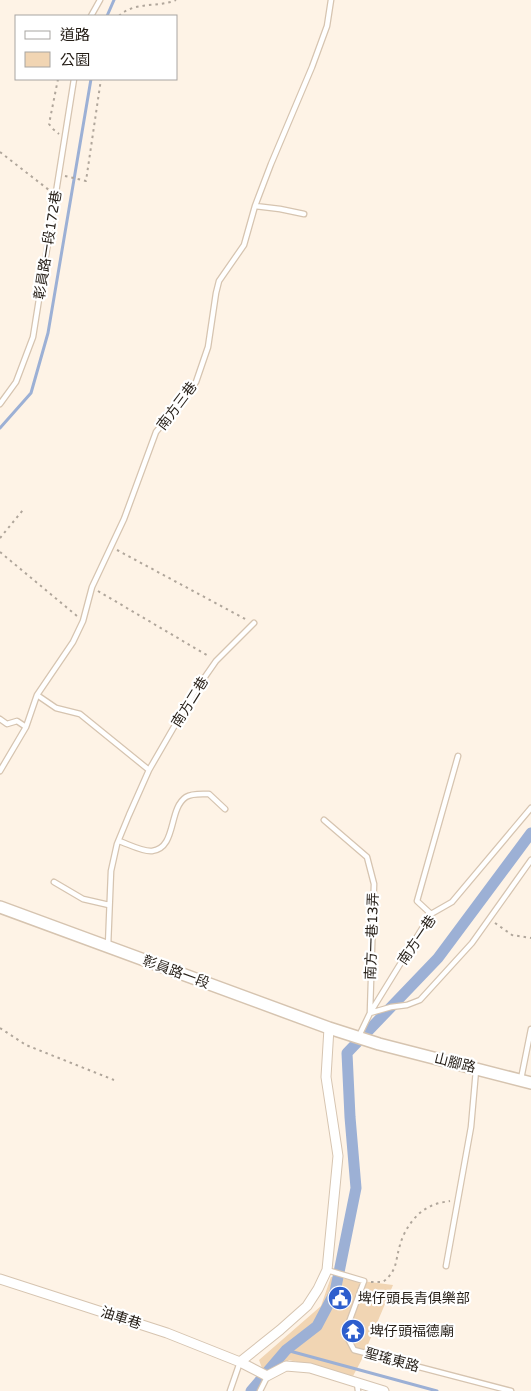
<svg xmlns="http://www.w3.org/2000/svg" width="531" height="1391" font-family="'Varela Round','Noto Sans TC',sans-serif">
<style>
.green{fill:#f1d5b3}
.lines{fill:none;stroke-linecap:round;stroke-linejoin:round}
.stream{stroke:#9cb0d5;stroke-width:3}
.canal{stroke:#9cb0d5;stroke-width:11}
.lane-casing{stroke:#d6c4b0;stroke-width:7}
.street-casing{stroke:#d6c4b0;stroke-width:11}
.secondary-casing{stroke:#d6c4b0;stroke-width:14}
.path{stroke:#b0a69b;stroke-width:2;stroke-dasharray:2.5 4;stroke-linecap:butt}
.lane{stroke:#fff;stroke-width:4.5}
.street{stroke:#fff;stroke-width:9}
.secondary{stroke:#fff;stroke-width:11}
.labels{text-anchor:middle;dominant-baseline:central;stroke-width:4.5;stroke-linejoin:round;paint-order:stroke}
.street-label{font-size:14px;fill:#251e17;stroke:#fff}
.poi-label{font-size:14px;fill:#251e17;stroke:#fff;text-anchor:start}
</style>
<rect width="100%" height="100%" fill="#fef3e6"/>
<!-- green -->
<path class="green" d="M 331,1277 L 393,1285 L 361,1361 L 353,1376 L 289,1360 L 273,1373 L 262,1368 L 259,1360 L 321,1306 Z"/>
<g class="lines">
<!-- stream -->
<path class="stream" d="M 107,16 L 114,0
M 0,428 L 31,393 L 48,333 L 91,79
M 286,1350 L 437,1391"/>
<!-- canal -->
<path class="canal" d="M 251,1391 L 286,1350 L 317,1326 L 335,1292 L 356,1188 L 350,1117 L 347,1053 L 438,958 L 531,833"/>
<!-- lane casing -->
<g class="lane-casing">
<path id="lane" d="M 91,16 L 100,0
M 255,206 L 280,209 L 304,214
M 0,404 L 16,382 L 33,337 L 74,79
M 37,695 L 56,708 L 80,714 L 149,770
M 0,719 L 7,724 L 17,721 L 26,727
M 0,771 L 26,727 L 37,695 L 73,642 L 83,621 L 92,587 L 124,519 L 156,432 L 196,382 L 208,347 L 216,293 L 219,281 L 244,245 L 255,206 L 271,164 L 312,67 L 327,26 L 331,0
M 324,820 L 367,857 L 374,884 L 370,1012
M 119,841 C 128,844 143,852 152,851 C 177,848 168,809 186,797 C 192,793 202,794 209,794 L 225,809
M 54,882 L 83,899 L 109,905
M 431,914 L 417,901 L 458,756
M 108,946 L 111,871 L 117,844 L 129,815 L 149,770 L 193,694 L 216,661 L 254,623
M 370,1013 L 431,914 L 452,902 L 531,808
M 359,1036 L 370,1013 L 391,1007 L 407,1005 L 420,1000 L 472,943 L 531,860
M 521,1079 L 531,1029
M 446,1266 L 471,1127 L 476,1070
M 327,1270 L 364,1281 L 345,1333 L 354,1350 L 511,1391
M 357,1383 L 358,1391
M 230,1391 L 240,1362
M 260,1391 L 267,1377"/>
</g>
<!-- street casing -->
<g class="street-casing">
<path id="street" d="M 0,1279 L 167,1333 L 240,1362 L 267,1376 L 286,1366 L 310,1368 L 384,1391
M 240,1362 L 280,1330 L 307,1306 L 318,1289 L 327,1270 L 338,1156 L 326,1077 L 329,1028"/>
</g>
<!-- secondary casing -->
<g class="secondary-casing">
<path id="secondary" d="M 0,907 L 329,1028 L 379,1044 L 531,1083"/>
</g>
<!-- path -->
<path class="path" d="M 119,16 C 134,1 158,8 176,0
M 58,79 L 49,124 L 53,129 L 59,134
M 0,152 L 49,190
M 65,176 L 86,181 L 101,79
M 0,538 L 23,510
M 117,550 L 247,620
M 0,552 L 77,616
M 98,591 L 210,657
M 495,923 L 512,935 L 531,938
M 0,1028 L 26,1045 L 114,1080
M 371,1282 L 383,1282 C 398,1270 395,1261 400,1245 C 404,1230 416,1212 431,1206 C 437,1203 444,1202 450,1201"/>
<!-- lane -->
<use href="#lane" class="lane"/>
<!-- street -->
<use href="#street" class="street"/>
<!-- secondary -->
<use href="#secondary" class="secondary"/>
</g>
<!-- icons -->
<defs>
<g id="civic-disc" transform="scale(1.25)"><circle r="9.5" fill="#2d5ecd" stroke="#fff"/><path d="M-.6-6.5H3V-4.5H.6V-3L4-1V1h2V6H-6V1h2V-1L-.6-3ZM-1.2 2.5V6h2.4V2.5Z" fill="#fff"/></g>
<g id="temple-disc" transform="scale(1.25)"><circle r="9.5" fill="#2d5ecd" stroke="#fff"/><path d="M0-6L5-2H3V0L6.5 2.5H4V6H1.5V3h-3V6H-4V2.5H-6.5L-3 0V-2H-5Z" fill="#fff"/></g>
</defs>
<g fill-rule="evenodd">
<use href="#civic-disc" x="340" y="1298"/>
<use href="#temple-disc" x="353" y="1331"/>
</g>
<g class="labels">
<!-- street labels -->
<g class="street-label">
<text transform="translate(48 245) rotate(-81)">彰員路一段172巷</text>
<text transform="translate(177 406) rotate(-53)">南方三巷</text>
<text transform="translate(190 702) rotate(-58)">南方二巷</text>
<text transform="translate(372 936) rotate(-88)">南方一巷13弄</text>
<text transform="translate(417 940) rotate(-56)">南方一巷</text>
<text transform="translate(176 972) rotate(20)">彰員路一段</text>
<text transform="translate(455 1063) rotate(14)">山腳路</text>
<text transform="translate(121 1318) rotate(18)">油車巷</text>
<text transform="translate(392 1360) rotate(15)">聖瑤東路</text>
</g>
<!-- poi labels -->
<g class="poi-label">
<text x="358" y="1298">埤仔頭長青俱樂部</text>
<text x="370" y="1331">埤仔頭福德廟</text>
</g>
</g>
<!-- legend -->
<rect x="15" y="15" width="162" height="65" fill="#ffffff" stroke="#a8a5a2"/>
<rect x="25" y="31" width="25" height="8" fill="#ffffff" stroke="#a8a5a2"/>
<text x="60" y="40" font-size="15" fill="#251e17">道路</text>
<rect x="25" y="52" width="25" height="15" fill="#f1d5b3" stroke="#a8a5a2"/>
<text x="60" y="65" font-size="15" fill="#251e17">公園</text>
</svg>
